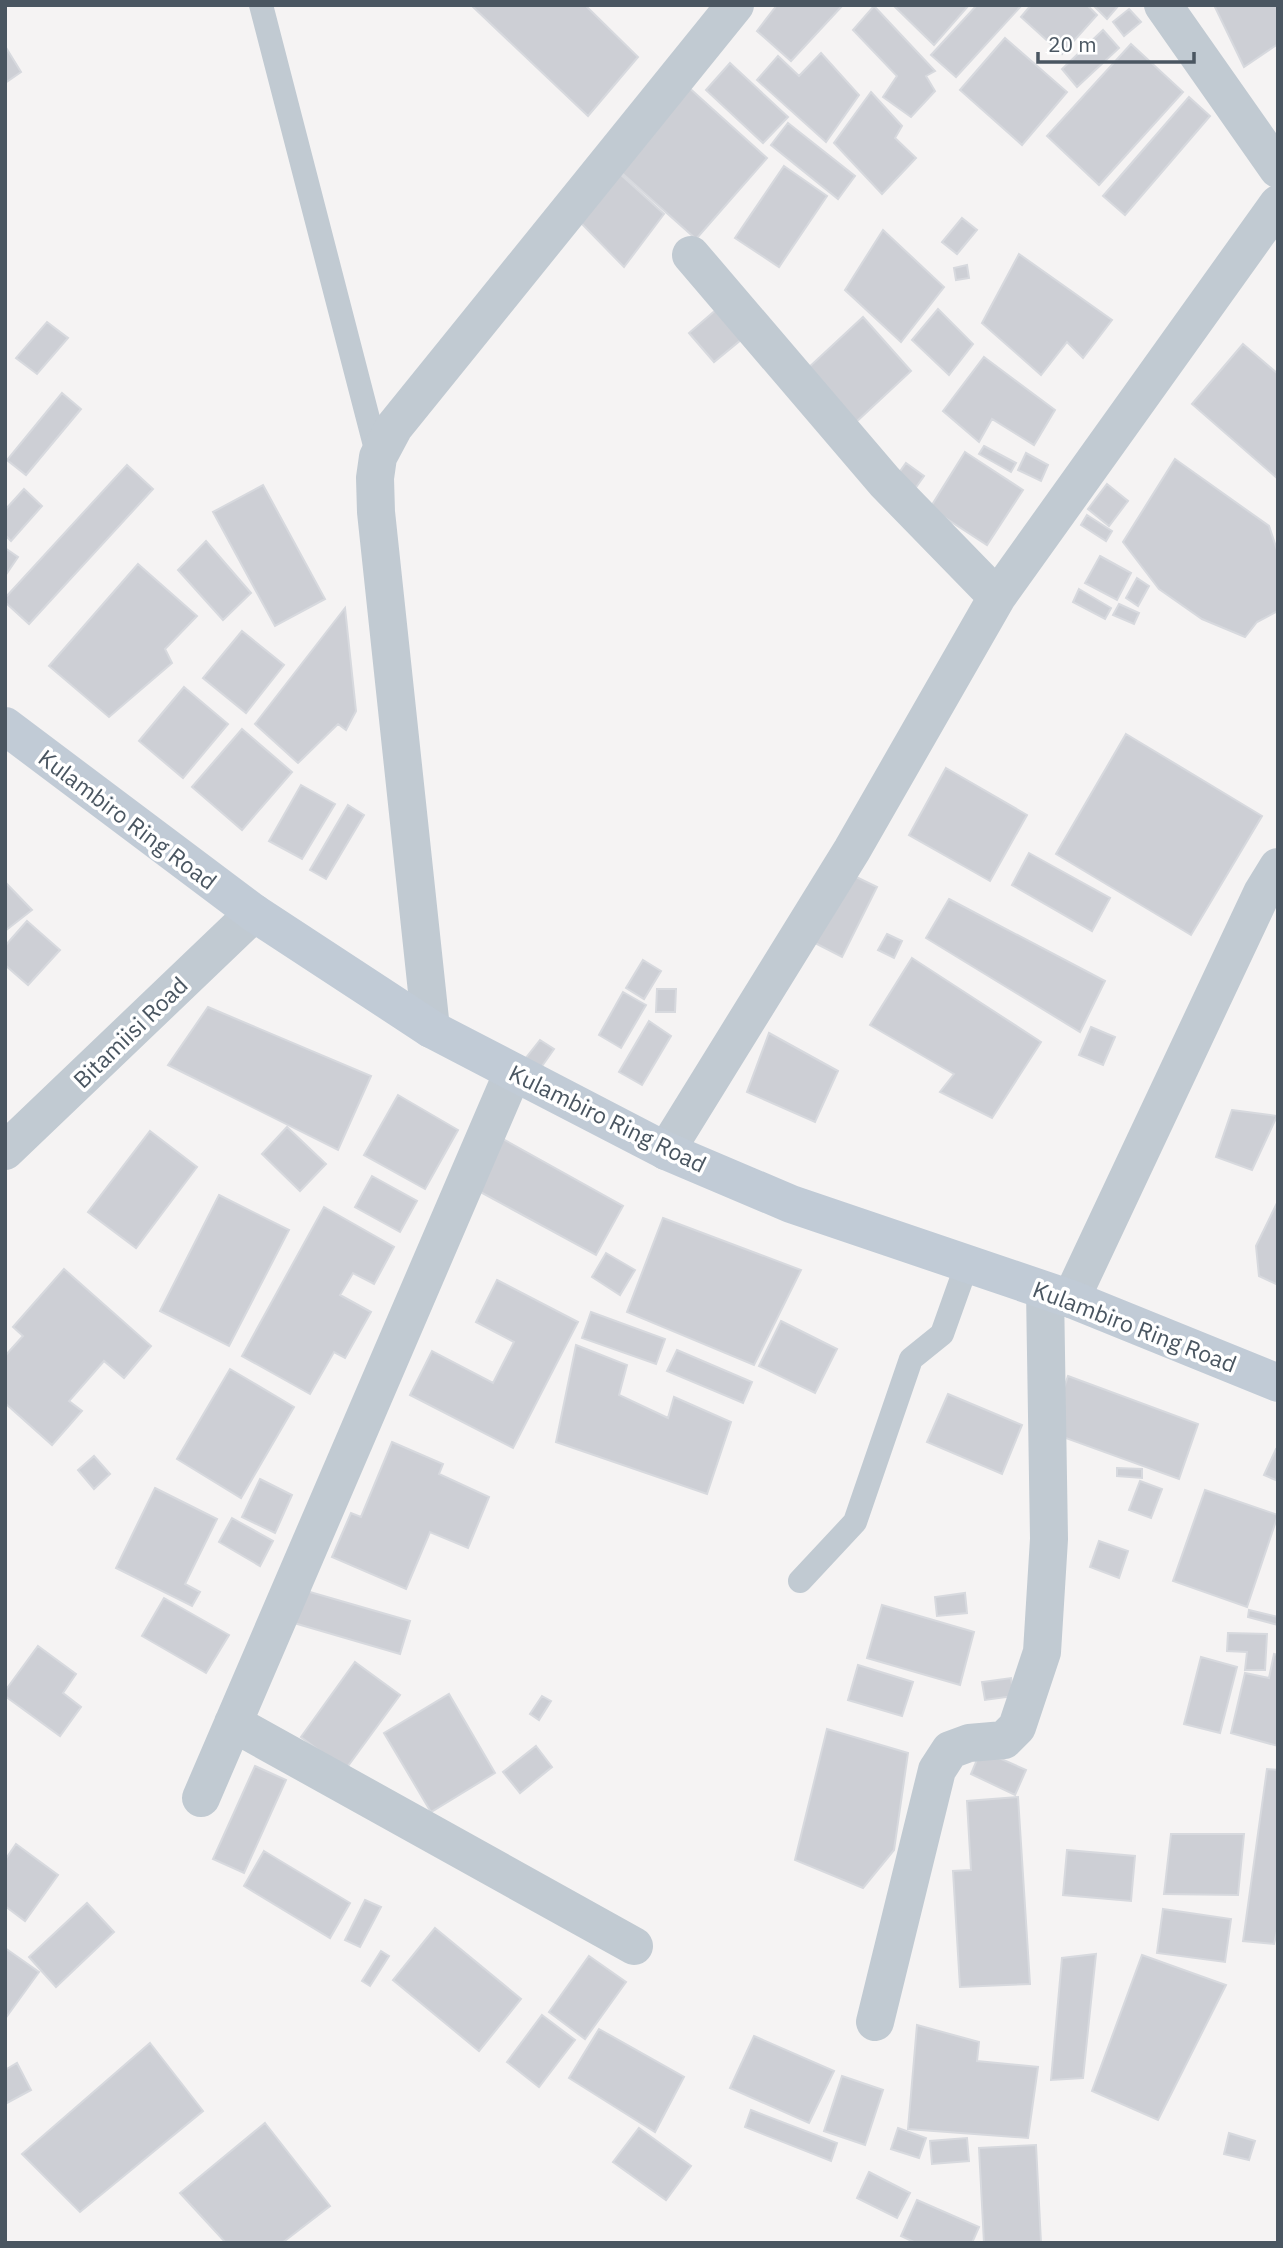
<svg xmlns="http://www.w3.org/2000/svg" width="1283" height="2248" font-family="'IBM Plex Sans',sans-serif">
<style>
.building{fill:#cdcfd5;stroke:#d7d9de;stroke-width:2}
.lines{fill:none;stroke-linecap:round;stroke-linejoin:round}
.lane{stroke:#c1cad2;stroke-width:24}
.street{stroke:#c1cad2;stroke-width:38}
.secondary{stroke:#c1cbd6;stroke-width:38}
.labels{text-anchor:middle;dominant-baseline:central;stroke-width:7;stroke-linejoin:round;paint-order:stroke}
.street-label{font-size:23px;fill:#4a5661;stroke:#fff}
</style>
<rect width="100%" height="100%" fill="#f5f3f3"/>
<!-- building -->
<path class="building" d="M 471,5 L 585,5 L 638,57 L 588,116 Z
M 777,5 L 843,5 L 791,61 L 757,31 Z
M 893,5 L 969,5 L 934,45 Z
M 977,5 L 1022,5 L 956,77 L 931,55 Z
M 1031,5 L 1087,5 L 1097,15 L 1062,54 L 1021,17 Z
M 1093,5 L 1119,5 L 1107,19 Z
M 1214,5 L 1278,5 L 1278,44 L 1244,67 Z
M 874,6 L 935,71 L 926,76 L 935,91 L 911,117 L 883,97 L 897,76 L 853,30 Z
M 1129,9 L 1141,22 L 1124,36 L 1113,22 Z
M 1103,30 L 1119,48 L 1077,87 L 1062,69 Z
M 1005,38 L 1067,92 L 1022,145 L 960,90 Z
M 1131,44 L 1183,92 L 1099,185 L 1047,136 Z
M 5,46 L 21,72 L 5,83 Z
M 821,53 L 859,95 L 826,142 L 757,80 L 778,56 L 799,76 Z
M 730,63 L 788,117 L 763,143 L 706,90 Z
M 686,85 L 767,158 L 696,239 L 614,166 Z
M 871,92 L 902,126 L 895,138 L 916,158 L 882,194 L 834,143 Z
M 1189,97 L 1210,116 L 1125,215 L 1103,196 Z
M 788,123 L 855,176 L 838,199 L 771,145 Z
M 784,166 L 827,196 L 779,267 L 735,238 Z
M 619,173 L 664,214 L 624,267 L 580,222 Z
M 962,218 L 977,230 L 957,254 L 942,242 Z
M 883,230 L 944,287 L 901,342 L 845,290 Z
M 1019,254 L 1112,320 L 1083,358 L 1067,342 L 1041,375 L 982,323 Z
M 967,265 L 969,278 L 956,280 L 954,268 Z
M 717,309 L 742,339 L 714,362 L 689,333 Z
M 938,309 L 973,344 L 949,375 L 912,340 Z
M 863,317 L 911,371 L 855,423 L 807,369 Z
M 47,322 L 68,338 L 37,374 L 16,358 Z
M 1243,344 L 1278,374 L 1278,479 L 1192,404 Z
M 984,357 L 1055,410 L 1034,445 L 992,419 L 979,442 L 943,411 Z
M 62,393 L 81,409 L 26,475 L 7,460 Z
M 984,446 L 1016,463 L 1011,472 L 979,454 Z
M 965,452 L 1023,490 L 987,545 L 930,508 Z
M 1026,453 L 1048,465 L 1041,481 L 1018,470 Z
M 1175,459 L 1269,526 L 1278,553 L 1278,611 L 1257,622 L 1245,637 L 1202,619 L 1159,589 L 1123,542 Z
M 906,463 L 924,476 L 914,490 L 896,477 Z
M 127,465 L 153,489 L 29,624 L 5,602 L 5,598 Z
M 1107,484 L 1128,501 L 1109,526 L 1088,509 Z
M 263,485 L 325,599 L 275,626 L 213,512 Z
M 24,489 L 42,506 L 11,541 L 5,535 L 5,510 Z
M 1087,515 L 1112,531 L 1106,541 L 1081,525 Z
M 206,541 L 251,593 L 223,620 L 178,570 Z
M 5,548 L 18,557 L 5,576 Z
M 1100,556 L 1131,573 L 1117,600 L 1085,583 Z
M 138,564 L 197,616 L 165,649 L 172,663 L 109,717 L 49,666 Z
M 1137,578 L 1149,586 L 1138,606 L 1126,598 Z
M 1079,589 L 1111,608 L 1105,619 L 1073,602 Z
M 1119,604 L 1139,613 L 1134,624 L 1113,615 Z
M 345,608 L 356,711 L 346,730 L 338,724 L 298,763 L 255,724 Z
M 242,631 L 284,665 L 246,713 L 203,678 Z
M 184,687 L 228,724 L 183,778 L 139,741 Z
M 242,729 L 292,772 L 242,830 L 192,787 Z
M 1126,734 L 1262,816 L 1191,935 L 1056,854 Z
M 946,768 L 1027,815 L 990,881 L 909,835 Z
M 301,785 L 335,804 L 302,859 L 269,841 Z
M 348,805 L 364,815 L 326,879 L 310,870 Z
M 1029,853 L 1110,898 L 1092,931 L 1012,885 Z
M 850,874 L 877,887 L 842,957 L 815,943 Z
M 5,882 L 32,910 L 5,931 Z
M 949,899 L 1105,981 L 1080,1032 L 926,938 Z
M 27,921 L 60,950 L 28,985 L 5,965 L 5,946 Z
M 887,934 L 902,941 L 894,958 L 878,950 Z
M 912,958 L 1041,1042 L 992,1118 L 940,1092 L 954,1074 L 870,1025 Z
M 643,960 L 661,971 L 644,999 L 626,988 Z
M 657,989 L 676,989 L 675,1012 L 656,1012 Z
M 623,992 L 646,1005 L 621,1048 L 599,1035 Z
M 208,1007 L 371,1076 L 338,1150 L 168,1065 Z
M 649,1021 L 671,1036 L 642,1085 L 619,1072 Z
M 1091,1027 L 1115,1037 L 1103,1065 L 1079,1055 Z
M 769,1033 L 838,1071 L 815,1122 L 747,1092 Z
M 540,1040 L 554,1049 L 540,1069 L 525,1059 Z
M 398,1095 L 458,1130 L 425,1189 L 364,1155 Z
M 1232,1110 L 1277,1116 L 1252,1170 L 1216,1157 Z
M 287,1127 L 326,1164 L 300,1191 L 262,1154 Z
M 150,1131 L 197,1167 L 136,1248 L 88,1212 Z
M 503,1139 L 623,1206 L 596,1255 L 475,1189 Z
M 372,1176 L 417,1201 L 400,1232 L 355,1207 Z
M 219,1195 L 289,1230 L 229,1346 L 160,1311 Z
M 1278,1201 L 1278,1285 L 1259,1276 L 1256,1246 Z
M 324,1207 L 394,1247 L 374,1284 L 353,1273 L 340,1295 L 371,1312 L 345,1358 L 334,1352 L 310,1394 L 242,1356 Z
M 663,1218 L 801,1270 L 754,1365 L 627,1312 Z
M 606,1253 L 635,1270 L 620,1295 L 592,1277 Z
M 64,1269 L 151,1346 L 124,1378 L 104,1361 L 69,1401 L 82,1411 L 52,1445 L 5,1403 L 5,1356 L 23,1336 L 13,1327 Z
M 497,1280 L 578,1322 L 513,1448 L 410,1395 L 432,1351 L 493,1383 L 514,1342 L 476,1322 Z
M 591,1312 L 665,1339 L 656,1364 L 582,1338 Z
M 781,1321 L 837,1349 L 815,1393 L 759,1366 Z
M 576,1345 L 627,1365 L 619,1395 L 668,1418 L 674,1397 L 731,1422 L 707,1494 L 556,1442 Z
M 677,1350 L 752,1382 L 743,1403 L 667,1371 Z
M 230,1369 L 294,1407 L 241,1498 L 177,1459 Z
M 1068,1376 L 1198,1424 L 1179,1479 L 1049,1432 Z
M 948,1394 L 1022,1425 L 1002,1474 L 927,1442 Z
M 392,1442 L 443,1464 L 439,1474 L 489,1497 L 468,1548 L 430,1532 L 406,1589 L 332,1557 L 351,1513 L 361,1517 Z
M 1276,1449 L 1278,1450 L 1278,1481 L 1264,1475 Z
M 94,1456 L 110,1474 L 94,1489 L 78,1470 Z
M 1117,1468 L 1142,1469 L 1142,1478 L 1117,1476 Z
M 260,1479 L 292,1495 L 275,1533 L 242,1517 Z
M 1140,1481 L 1162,1489 L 1151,1518 L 1129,1510 Z
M 155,1488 L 217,1519 L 185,1584 L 200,1592 L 192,1606 L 116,1568 Z
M 1205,1490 L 1278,1515 L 1247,1607 L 1173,1581 Z
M 232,1518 L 273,1541 L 260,1566 L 219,1542 Z
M 1099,1541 L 1128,1551 L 1119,1578 L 1090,1567 Z
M 303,1590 L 410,1621 L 400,1654 L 294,1623 Z
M 965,1593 L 967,1613 L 937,1616 L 935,1597 Z
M 164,1598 L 229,1635 L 206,1673 L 142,1636 Z
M 882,1605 L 974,1632 L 960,1685 L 867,1658 Z
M 1249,1610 L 1278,1617 L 1278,1625 L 1248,1617 Z
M 1228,1633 L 1267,1634 L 1265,1670 L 1245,1670 L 1247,1652 L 1227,1651 Z
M 38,1646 L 76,1674 L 63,1693 L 81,1707 L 60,1736 L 5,1696 L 5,1691 Z
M 1274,1654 L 1278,1655 L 1278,1746 L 1231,1733 L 1245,1673 L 1269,1678 Z
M 1201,1657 L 1237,1667 L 1220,1733 L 1184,1724 Z
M 355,1662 L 400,1695 L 345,1770 L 301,1737 Z
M 858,1665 L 913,1682 L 902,1716 L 848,1700 Z
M 1011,1678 L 1014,1696 L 985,1700 L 982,1682 Z
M 449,1694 L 495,1773 L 431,1812 L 384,1733 Z
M 542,1696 L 551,1701 L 539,1720 L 530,1714 Z
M 827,1729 L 908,1753 L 894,1850 L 863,1888 L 795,1860 Z
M 536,1746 L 552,1767 L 520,1793 L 503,1772 Z
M 981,1750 L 1026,1770 L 1015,1795 L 971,1774 Z
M 255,1766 L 286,1780 L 244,1873 L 213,1859 Z
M 1267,1769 L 1278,1770 L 1278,1927 L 1274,1944 L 1243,1941 Z
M 1018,1797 L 1030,1984 L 960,1987 L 953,1871 L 971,1870 L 967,1801 Z
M 1171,1834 L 1244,1834 L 1238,1895 L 1164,1894 Z
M 16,1844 L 58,1875 L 25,1921 L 5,1906 L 5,1860 Z
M 1067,1850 L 1135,1856 L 1131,1901 L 1063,1895 Z
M 264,1851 L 350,1903 L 330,1938 L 244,1886 Z
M 365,1900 L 381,1907 L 360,1947 L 345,1940 Z
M 87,1903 L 114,1932 L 56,1987 L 29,1957 Z
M 1163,1909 L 1231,1919 L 1225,1962 L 1157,1953 Z
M 435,1928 L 521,1999 L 479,2051 L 393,1980 Z
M 5,1948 L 39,1972 L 5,2019 Z
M 381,1951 L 389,1956 L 370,1986 L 362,1981 Z
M 1096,1954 L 1083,2078 L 1051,2080 L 1062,1958 Z
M 1142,1955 L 1226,1985 L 1158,2120 L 1092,2091 Z
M 589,1956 L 626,1982 L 585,2039 L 549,2012 Z
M 542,2015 L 575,2040 L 539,2087 L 507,2062 Z
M 917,2025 L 979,2042 L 977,2061 L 1038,2067 L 1028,2138 L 908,2129 Z
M 599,2029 L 684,2077 L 655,2132 L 569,2078 Z
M 754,2036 L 834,2071 L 809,2123 L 730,2088 Z
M 150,2043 L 203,2111 L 80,2212 L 22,2154 Z
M 17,2063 L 31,2090 L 5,2104 L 5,2070 Z
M 842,2076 L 883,2090 L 865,2145 L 824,2131 Z
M 751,2110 L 837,2143 L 831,2161 L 745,2127 Z
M 265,2123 L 330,2206 L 282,2243 L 226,2243 L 180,2193 Z
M 639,2128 L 691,2166 L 666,2200 L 613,2162 Z
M 898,2128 L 926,2138 L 919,2158 L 891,2149 Z
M 1229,2133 L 1255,2141 L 1249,2160 L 1224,2154 Z
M 967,2138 L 969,2161 L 932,2164 L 930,2141 Z
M 1036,2145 L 1041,2243 L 984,2243 L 979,2148 Z
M 869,2172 L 910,2193 L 897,2218 L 857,2198 Z
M 917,2200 L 979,2227 L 972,2243 L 916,2243 L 901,2236 Z"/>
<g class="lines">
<!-- lane -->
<path class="lane" d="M 261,5 L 378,457
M 800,1581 L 855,1522 L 911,1359 L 942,1334 L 967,1264"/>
<!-- street -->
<path class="street" d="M 1163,5 L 1278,169
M 691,255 L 885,482 L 997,597
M 431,1029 L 376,512 L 375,478 L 378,457 L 394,427 L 735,5
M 5,1151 L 254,913
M 666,1151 L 852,850 L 997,597 L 1278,204
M 1071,1299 L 1262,893 L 1278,867
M 233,1723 L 634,1946
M 201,1798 L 513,1072
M 875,2022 L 937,1770 L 950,1750 L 969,1743 L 1004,1740 L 1017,1727 L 1042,1652 L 1049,1539 L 1045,1291"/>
<!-- secondary -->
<path class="secondary" d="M 5,726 L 254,913 L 431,1029 L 666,1151 L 791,1204 L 1071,1299 L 1278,1383"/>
</g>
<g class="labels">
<!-- street labels -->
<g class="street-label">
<text transform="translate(128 819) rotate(37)">Kulambiro Ring Road</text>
<text transform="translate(130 1032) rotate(-44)">Bitamiisi Road</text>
<text transform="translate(608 1118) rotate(26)">Kulambiro Ring Road</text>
<text transform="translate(1135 1326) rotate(21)">Kulambiro Ring Road</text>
</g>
</g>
<!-- border -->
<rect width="1283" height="2248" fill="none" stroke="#4a5661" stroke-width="14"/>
<!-- scale -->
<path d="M1038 52v10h156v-10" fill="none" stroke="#4a5661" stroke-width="3.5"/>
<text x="1048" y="52" font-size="21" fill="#4a5661" stroke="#ffffff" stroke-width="5" paint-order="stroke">20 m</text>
</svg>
